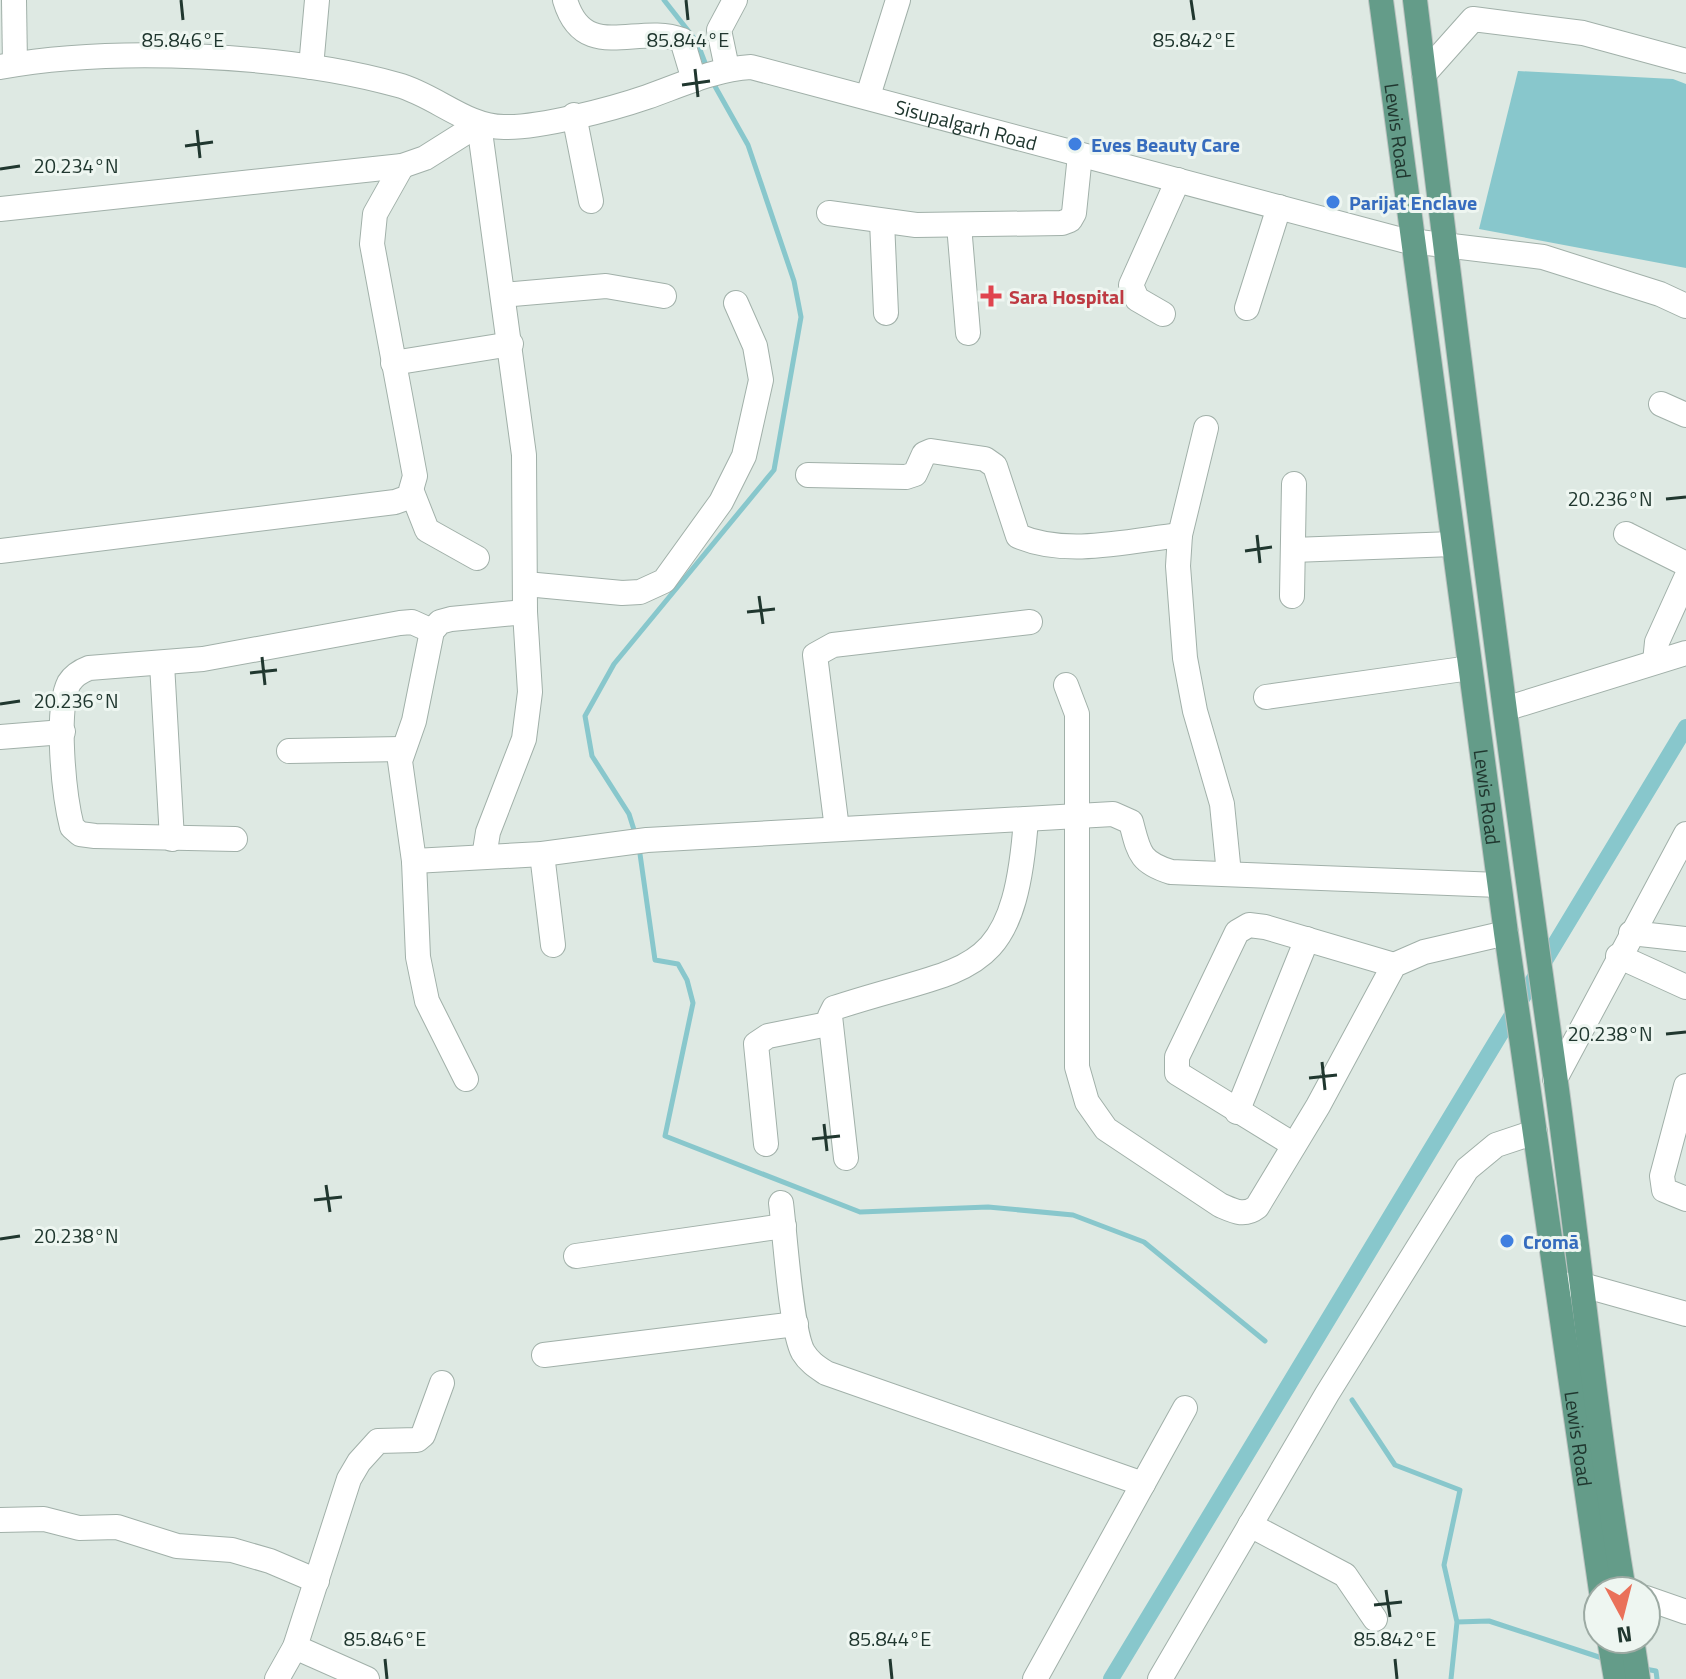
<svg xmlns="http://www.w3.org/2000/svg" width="1686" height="1679" font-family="'Titillium Web',sans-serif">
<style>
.water{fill:#88c7cc}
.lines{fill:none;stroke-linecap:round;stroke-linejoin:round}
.stream{stroke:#88c7cc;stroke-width:5}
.canal{stroke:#88c7cc;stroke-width:16}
.minor-casing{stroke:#a1b0a9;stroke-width:26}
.major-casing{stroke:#bcc3c1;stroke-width:26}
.minor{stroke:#fff;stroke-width:24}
.major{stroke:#649c89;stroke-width:24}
.ticks{fill:none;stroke:#20372f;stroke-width:3}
.shop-dot{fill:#3f7fe0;stroke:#eef6f1;stroke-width:3}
.health-dot{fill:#e0444e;stroke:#eef6f1;stroke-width:3}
.labels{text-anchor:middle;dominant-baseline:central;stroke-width:6;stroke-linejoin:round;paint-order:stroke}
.street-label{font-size:20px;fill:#20372f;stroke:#eef6f1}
.shop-label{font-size:20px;font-weight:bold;fill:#366cbe;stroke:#eef6f1;text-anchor:start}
.health-label{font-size:20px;font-weight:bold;fill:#be3a42;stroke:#eef6f1;text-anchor:start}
.ticks-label{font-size:20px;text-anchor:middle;fill:#20372f;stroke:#eef6f1;stroke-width:6;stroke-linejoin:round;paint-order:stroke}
</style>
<rect width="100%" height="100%" fill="#dee9e3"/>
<!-- water -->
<path class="water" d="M 1518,71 L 1673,79 L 1686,84 L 1686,268 L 1479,229 Z"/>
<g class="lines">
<!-- stream -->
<path class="stream" d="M 664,0 L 697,42 L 707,68
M 635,833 L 629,814 L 592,756 L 585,716 L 614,664 L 774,470 L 801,317 L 794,281 L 748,145 L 712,81
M 639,847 L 655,960 L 678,964 L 687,980 L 693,1003 L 665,1136 L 860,1212 L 988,1207 L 1073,1215 L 1144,1242 L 1265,1341
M 1352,1400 L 1395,1465 L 1460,1490 L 1444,1565 L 1457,1622 L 1489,1621 L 1605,1659
M 1645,1669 L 1656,1671 L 1657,1679
M 1451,1679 L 1457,1622"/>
<!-- canal -->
<path class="canal" d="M 1111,1679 L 1686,727"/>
<!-- minor casing -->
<g class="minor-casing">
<g id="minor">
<path d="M 14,0 L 15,64"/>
<path d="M 565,0 C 584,64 637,23 682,40 L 694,80"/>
<path id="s1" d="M 0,67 C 113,46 288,54 398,85 C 435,95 466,127 504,127 C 540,128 612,109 647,97 C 681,85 715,69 751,67 L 1402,240 L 1543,257 L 1660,294 L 1686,306"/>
<path d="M 311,67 L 317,0"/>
<path d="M 727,68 L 719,30 L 735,0"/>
<path d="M 1424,74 L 1473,19 L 1583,33 L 1686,61"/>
<path d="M 868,96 L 898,0"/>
<path d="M 574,115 L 591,201"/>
<path d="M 479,124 L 524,455 L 525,612 L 530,692 L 524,739 L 488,832 L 484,857"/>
<path d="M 0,209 L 402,166 L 425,158 L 479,124"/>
<path d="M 829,213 L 916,225 L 1062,223 L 1070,220 L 1074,213 L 1080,155"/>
<path d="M 882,221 L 886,313"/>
<path d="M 959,225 L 968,333"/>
<path d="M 503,295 L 606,286 L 664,296"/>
<path d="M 1247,308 L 1279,207"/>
<path d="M 1163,314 L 1137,299 L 1131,285 L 1178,180"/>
<path d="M 393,363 L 511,344"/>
<path d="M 1661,404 L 1686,415"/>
<path d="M 1206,428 L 1180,535 L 1178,566 L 1185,658 L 1195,711 L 1222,804 L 1229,874"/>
<path d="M 808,475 L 906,477 L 915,474 L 924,454 L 931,451 L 985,459 L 995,466 L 1018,536 C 1066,557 1129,541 1180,535"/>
<path d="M 412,492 L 427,530 L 477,558"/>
<path d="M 1626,534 L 1686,564"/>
<path d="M 1293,550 L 1453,544"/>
<path d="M 0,551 L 395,502 L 409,497 L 415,476 L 372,244 L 375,214 L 402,166"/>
<path d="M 526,584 L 622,593 L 640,592 L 664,581 L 721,502 L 744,456 L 761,380 L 755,346 L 736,303"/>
<path d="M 1292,596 L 1294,484"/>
<path d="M 1655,662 L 1657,642 L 1686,578"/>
<path d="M 162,664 L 172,839"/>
<path d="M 1066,685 L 1077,714 L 1077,1067 L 1087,1102 L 1106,1129 L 1220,1205 C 1234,1211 1244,1217 1257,1207 L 1318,1106 L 1394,965 L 1424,952 L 1506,933"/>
<path d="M 1266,697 L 1470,668"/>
<path d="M 1505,709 L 1686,653"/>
<path d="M 0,737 L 63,732"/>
<path d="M 289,751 L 402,749"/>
<path d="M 837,829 L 815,655 L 833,645 L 1030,622"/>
<path d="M 235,839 L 95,836 L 80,834 L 72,827 C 64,796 55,711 69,683 C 74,675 81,671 89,668 L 203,659 L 400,623 L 412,622 L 432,631"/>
<path d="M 542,854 L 553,945"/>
<path d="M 414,861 L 542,854 L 647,840 L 1113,814 L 1131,822 C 1139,852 1139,862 1171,872 L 1499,885"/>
<path d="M 1631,933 L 1686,939"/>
<path d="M 1618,956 L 1686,987"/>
<path d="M 466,1079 L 427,1001 L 418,957 L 414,861 L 400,761 L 414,721 L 432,631 L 440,622 L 451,619 L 525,612"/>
<path d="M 1555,1079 L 1686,834"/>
<path d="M 1686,1086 L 1662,1176 L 1664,1190 L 1686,1199"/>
<path d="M 1237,1112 L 1307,939"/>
<path d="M 766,1144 L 756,1044 L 768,1036 L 828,1024"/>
<path d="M 1294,1145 L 1177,1073 L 1177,1057 L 1237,932 L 1249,925 L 1265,927 L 1394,965"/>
<path d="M 846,1158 L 830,1016 L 834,1008 C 970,963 1014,984 1026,819"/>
<path d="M 781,1203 C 785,1234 791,1330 803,1352 C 809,1362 817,1367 826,1373 L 1143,1484"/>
<path d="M 576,1256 L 784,1226"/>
<path d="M 1565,1285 L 1579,1284 L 1686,1314"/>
<path d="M 544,1355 L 796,1324"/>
<path d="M 0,1520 L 44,1519 L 79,1528 L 117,1527 L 177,1546 L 232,1550 L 270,1561 L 317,1581"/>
<path d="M 1250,1525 L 1345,1575 L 1375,1619"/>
<path d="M 1646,1598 L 1686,1612"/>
<path d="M 295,1647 L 367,1679"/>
<path d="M 277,1679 L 295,1647 L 349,1479 L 359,1462 L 378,1441 L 417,1440 L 423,1435 L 442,1383"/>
<path d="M 1035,1679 L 1185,1408"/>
<path d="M 1160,1679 L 1327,1394 L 1467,1169 L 1496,1145 L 1535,1132"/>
</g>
</g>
<!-- major casing -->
<g class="major-casing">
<g id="major">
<path id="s2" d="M 1381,0 L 1506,933 L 1601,1591"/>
<path d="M 1415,0 C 1457,344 1500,688 1549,1032 C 1576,1218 1593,1405 1624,1591"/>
<path d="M 1609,1639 L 1616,1679"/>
<path d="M 1632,1639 L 1638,1679"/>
</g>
</g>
<!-- minor -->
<use href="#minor" class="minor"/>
<!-- major -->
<use href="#major" class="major"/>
</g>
<!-- ticks -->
<path class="ticks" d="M 181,0 L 183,20M 686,0 L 688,20M 1191,0 L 1194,20M 695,69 L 698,97M 682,85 L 710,81M 197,130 L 200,158M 185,146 L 213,142M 0,169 L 20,166M 1666,499 L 1686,497M 1257,535 L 1260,563M 1245,551 L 1272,547M 759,596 L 763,624M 747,612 L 775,609M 262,657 L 265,685M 250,673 L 277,670M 0,704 L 20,701M 1666,1034 L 1686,1032M 1322,1062 L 1325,1090M 1309,1078 L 1337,1075M 824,1124 L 827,1151M 812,1139 L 840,1136M 326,1185 L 330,1212M 314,1200 L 342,1197M 0,1239 L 20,1236M 1386,1590 L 1390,1617M 1374,1605 L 1402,1602M 385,1659 L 387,1679M 890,1659 L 892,1679M 1395,1659 L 1397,1679"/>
<!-- markers -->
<g class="shop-dot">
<circle cx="1075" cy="144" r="8"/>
<circle cx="1333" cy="202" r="8"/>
<circle cx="1507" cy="1241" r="8"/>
</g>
<path class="health-dot" d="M987 284h8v8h8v8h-8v8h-8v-8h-8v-8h8z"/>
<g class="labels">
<!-- street labels -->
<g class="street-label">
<text stroke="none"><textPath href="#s1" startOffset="994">Sisupalgarh Road</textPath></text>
<text stroke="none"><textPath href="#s2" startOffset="132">Lewis Road</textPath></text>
<text stroke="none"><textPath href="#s2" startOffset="804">Lewis Road</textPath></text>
<text stroke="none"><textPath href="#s2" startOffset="1452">Lewis Road</textPath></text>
</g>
<!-- shop labels -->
<g class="shop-label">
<text x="1091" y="144">Eves Beauty Care</text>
<text x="1349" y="202">Parijat Enclave</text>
<text x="1523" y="1241">Cromā</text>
</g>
<!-- health labels -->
<g class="health-label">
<text x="1009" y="296">Sara Hospital</text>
</g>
</g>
<g class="ticks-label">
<text x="183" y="47">85.846°E</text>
<text x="688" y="47">85.844°E</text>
<text x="1194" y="47">85.842°E</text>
<text x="76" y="173">20.234°N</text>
<text x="1610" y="506">20.236°N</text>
<text x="76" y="708">20.236°N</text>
<text x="1610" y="1041">20.238°N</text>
<text x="76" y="1243">20.238°N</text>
<text x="385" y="1646">85.846°E</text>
<text x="890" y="1646">85.844°E</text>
<text x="1395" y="1646">85.842°E</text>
</g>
<!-- north arrow -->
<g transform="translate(1622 1615) rotate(173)"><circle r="38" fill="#eef6f1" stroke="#9caaa3" stroke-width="2"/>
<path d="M0-6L14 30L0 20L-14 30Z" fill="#ea715a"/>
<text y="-12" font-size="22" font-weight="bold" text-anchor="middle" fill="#20372f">N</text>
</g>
</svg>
